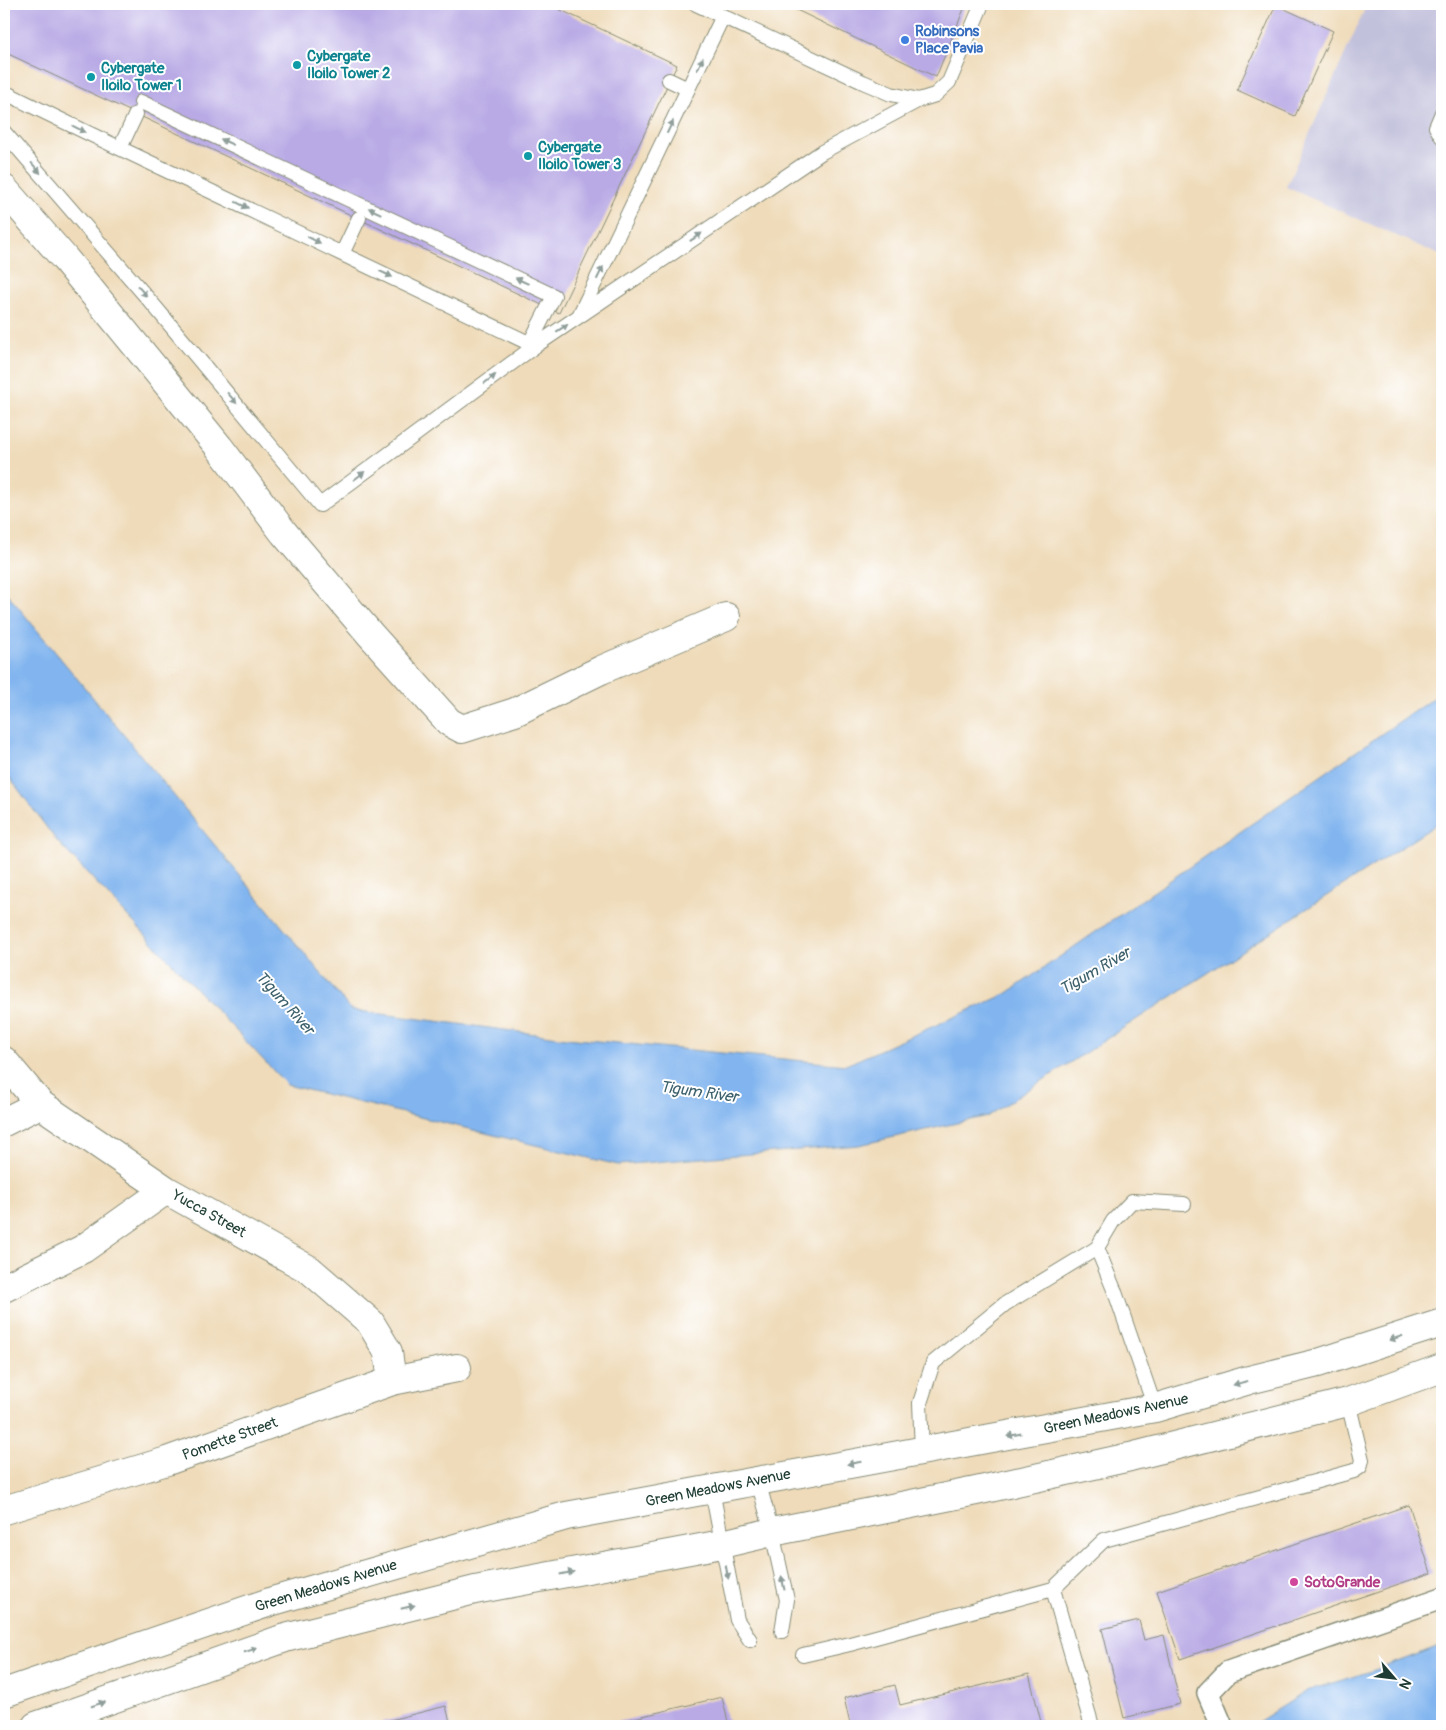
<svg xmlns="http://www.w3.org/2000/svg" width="1446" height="1730" font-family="Pangolin,sans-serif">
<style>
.industrial{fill:#c2c1dc}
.water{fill:#82b5ef;stroke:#507992}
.building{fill:#b9aae5}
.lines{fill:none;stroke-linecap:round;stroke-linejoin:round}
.service-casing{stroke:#878c77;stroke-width:16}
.pedestrian-casing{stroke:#878c77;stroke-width:24}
.minor-casing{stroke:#878c77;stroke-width:30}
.service{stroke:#fff;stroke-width:14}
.pedestrian{stroke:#fff;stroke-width:21}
.minor{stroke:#fff;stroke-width:28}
.oneway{fill:#8f9e9a}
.shop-dot{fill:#3f7fe0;stroke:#fff;stroke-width:2}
.culture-dot{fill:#0f9aa8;stroke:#fff;stroke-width:2}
.hotel-dot{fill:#d1479c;stroke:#fff;stroke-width:2}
.labels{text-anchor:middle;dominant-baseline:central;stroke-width:4;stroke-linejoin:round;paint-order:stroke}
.shop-label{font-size:15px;font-weight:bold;fill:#366cbe;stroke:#fff;text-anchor:start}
.culture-label{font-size:15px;font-weight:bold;fill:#0d838f;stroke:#fff;text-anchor:start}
.street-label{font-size:15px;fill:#1f3d34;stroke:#fff}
.hotel-label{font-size:15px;font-weight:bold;fill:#b23c85;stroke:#fff;text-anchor:start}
.water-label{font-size:16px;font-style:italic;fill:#3d616c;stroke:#fff}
</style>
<rect width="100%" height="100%" fill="#fff"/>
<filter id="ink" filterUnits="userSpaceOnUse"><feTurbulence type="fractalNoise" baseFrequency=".02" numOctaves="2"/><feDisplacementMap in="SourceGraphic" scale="10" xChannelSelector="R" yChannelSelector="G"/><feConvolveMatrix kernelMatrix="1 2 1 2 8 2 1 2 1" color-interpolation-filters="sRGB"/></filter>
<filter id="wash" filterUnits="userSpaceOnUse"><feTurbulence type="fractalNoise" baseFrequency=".0096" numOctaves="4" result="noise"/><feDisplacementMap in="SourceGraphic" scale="20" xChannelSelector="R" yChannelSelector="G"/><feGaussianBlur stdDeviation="1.12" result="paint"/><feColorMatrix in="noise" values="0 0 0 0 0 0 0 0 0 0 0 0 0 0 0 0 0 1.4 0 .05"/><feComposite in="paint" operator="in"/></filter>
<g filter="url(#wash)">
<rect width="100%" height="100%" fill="#efdbba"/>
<!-- industrial -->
<path class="industrial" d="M 1367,4 L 1442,4 L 1442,256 L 1286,187 Z"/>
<!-- water -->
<path class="water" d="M 4,590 L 351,1010 L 566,1038 L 846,1065 L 1006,994 L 1442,692 L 1442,819 L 1431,828 L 988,1116 L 859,1145 L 618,1165 L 287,1085 L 56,840 L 4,770 Z
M 1442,1645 L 1442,1726 L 1259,1726 L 1258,1722 L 1307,1691 L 1384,1667 Z"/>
<g id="blocks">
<!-- building -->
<path class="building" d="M 4,4 L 548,4 L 677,65 L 559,313 L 4,52 Z
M 784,4 L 966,4 L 936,77 Z
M 1276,5 L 1333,31 L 1295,116 L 1237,90 Z
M 1409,1505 L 1431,1573 L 1180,1659 L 1157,1591 Z
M 1139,1620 L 1144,1640 L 1164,1635 L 1180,1704 L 1124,1718 L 1102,1629 Z
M 1029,1674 L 1042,1726 L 845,1726 L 850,1724 L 844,1698 L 895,1685 L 900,1705 Z
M 722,1697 L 729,1726 L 601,1726 Z
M 446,1706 L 451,1726 L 383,1726 L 382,1722 Z"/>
</g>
</g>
<g filter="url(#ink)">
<use href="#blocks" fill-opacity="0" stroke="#878c77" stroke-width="1"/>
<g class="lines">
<!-- service casing -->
<g class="service-casing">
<path id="service" d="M 696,4 L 863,82 L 891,94 L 919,100 L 935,95 L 949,82 L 982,4
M 669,80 L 688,89 L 723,16
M 4,92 C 116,148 229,199 342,254 L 359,218
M 141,102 L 554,296 L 530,343
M 1442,113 L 1436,127 L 1442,137
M 4,132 L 156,308 L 320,505 L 535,346
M 120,148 L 136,114
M 342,254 L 535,346 L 822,152 L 919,100
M 579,316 L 688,89
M 1155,1408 L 1115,1292 L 1097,1248 L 1113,1221 L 1132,1201 L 1184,1204
M 922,1451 L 920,1403 L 933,1363 L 1005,1304 L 1097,1248
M 758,1481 L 772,1532 L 787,1600 L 782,1631
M 712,1490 L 737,1620 L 750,1640
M 1053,1589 L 1092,1726
M 803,1655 L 850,1644 L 1053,1589 L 1104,1540 L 1354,1471 L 1360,1467 L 1362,1460 L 1348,1402"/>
</g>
<!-- pedestrian casing -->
<g class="pedestrian-casing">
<path id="pedestrian" d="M 1222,1726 L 1208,1693 L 1228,1672 L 1442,1598"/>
</g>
<!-- minor casing -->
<g class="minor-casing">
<path id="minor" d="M 4,189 L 65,259 L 219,447 L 284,533 L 370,634 L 449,722 L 462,729 L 515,712 L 601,670 L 726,617
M 4,1061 L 40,1104 L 166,1190 L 310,1270 L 370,1322 L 388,1352 L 392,1381
M 4,1122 L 40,1104
M 4,1288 L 83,1249 L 166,1190
M 4,1510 L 167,1461 L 392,1381 L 457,1368
M 4,1693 L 273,1601 L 566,1516 L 1155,1408 L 1249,1380 L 1318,1363 L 1442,1323
M 36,1726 L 285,1638 L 475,1590 L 722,1544 L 772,1532 L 976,1491 L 1130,1457 L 1348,1402 L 1442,1368"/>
</g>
<!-- service -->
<use href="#service" class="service"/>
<!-- pedestrian -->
<use href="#pedestrian" class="pedestrian"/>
<!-- minor -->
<use href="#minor" class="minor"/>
</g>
<!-- one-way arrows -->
<defs><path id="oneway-solid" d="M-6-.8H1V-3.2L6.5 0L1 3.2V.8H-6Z" transform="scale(1.25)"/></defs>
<g class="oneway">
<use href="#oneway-solid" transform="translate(700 64) rotate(-65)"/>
<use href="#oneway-solid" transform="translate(670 127) rotate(-64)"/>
<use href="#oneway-solid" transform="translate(79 129) rotate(26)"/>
<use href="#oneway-solid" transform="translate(227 142) rotate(-155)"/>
<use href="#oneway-solid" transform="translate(36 168) rotate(49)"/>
<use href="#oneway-solid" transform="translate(242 205) rotate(26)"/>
<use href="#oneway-solid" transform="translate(375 211) rotate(-155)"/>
<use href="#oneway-solid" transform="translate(696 237) rotate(-34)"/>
<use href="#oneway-solid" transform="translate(314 240) rotate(26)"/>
<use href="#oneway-solid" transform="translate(600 273) rotate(-64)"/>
<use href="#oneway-solid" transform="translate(386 274) rotate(25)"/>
<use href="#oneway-solid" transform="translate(522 281) rotate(-155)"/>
<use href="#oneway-solid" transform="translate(142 291) rotate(49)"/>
<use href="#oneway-solid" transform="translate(562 328) rotate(-34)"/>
<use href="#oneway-solid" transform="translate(490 379) rotate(-37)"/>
<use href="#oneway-solid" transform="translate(232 398) rotate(49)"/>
<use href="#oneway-solid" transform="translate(359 476) rotate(-37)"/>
<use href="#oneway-solid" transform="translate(1396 1338) rotate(162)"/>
<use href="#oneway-solid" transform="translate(1240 1383) rotate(164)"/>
<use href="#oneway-solid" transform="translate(1014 1435) rotate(169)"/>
<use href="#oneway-solid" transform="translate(854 1463) rotate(170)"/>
<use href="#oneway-solid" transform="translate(727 1572) rotate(79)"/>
<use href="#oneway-solid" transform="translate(567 1573) rotate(-11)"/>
<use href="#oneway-solid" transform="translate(783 1583) rotate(-102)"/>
<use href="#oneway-solid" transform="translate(408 1607) rotate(-14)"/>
<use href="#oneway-solid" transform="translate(251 1650) rotate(-19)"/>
<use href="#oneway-solid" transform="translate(98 1704) rotate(-19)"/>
</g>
</g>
<!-- markers -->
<circle class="shop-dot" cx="905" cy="40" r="5"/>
<g class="culture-dot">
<circle cx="297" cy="65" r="5"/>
<circle cx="91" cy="77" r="5"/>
<circle cx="528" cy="156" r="5"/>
</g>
<circle class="hotel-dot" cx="1294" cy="1582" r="5"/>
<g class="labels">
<!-- shop labels -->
<g class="shop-label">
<text x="915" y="31">Robinsons<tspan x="915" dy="17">Place Pavia</tspan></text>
</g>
<!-- culture labels -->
<g class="culture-label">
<text x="307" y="56">Cybergate<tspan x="307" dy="17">Iloilo Tower 2</tspan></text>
<text x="101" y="68">Cybergate<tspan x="101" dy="17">Iloilo Tower 1</tspan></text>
<text x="538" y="147">Cybergate<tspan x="538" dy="17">Iloilo Tower 3</tspan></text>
</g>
<!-- street labels -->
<g class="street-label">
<text transform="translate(209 1214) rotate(29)">Yucca Street</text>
<text transform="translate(1116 1414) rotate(-12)">Green Meadows Avenue</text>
<text transform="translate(230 1439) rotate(-20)">Pomette Street</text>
<text transform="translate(718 1488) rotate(-11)">Green Meadows Avenue</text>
<text transform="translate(326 1586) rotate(-17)">Green Meadows Avenue</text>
</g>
<!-- hotel labels -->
<g class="hotel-label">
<text x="1304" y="1582">SotoGrande</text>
</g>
<!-- water labels -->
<g class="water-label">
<text transform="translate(1095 971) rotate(-30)">Tigum River</text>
<text transform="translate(285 1003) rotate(48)">Tigum River</text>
<text transform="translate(699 1092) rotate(8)">Tigum River</text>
</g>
</g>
<!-- margin -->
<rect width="1446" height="1730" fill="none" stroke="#fff" stroke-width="20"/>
<!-- north arrow -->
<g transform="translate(1394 1678) rotate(118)" stroke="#ffffff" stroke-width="4" paint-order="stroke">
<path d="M0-4L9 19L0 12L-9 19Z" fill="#1f3d34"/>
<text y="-8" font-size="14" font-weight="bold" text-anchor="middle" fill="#1f3d34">N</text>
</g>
</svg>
